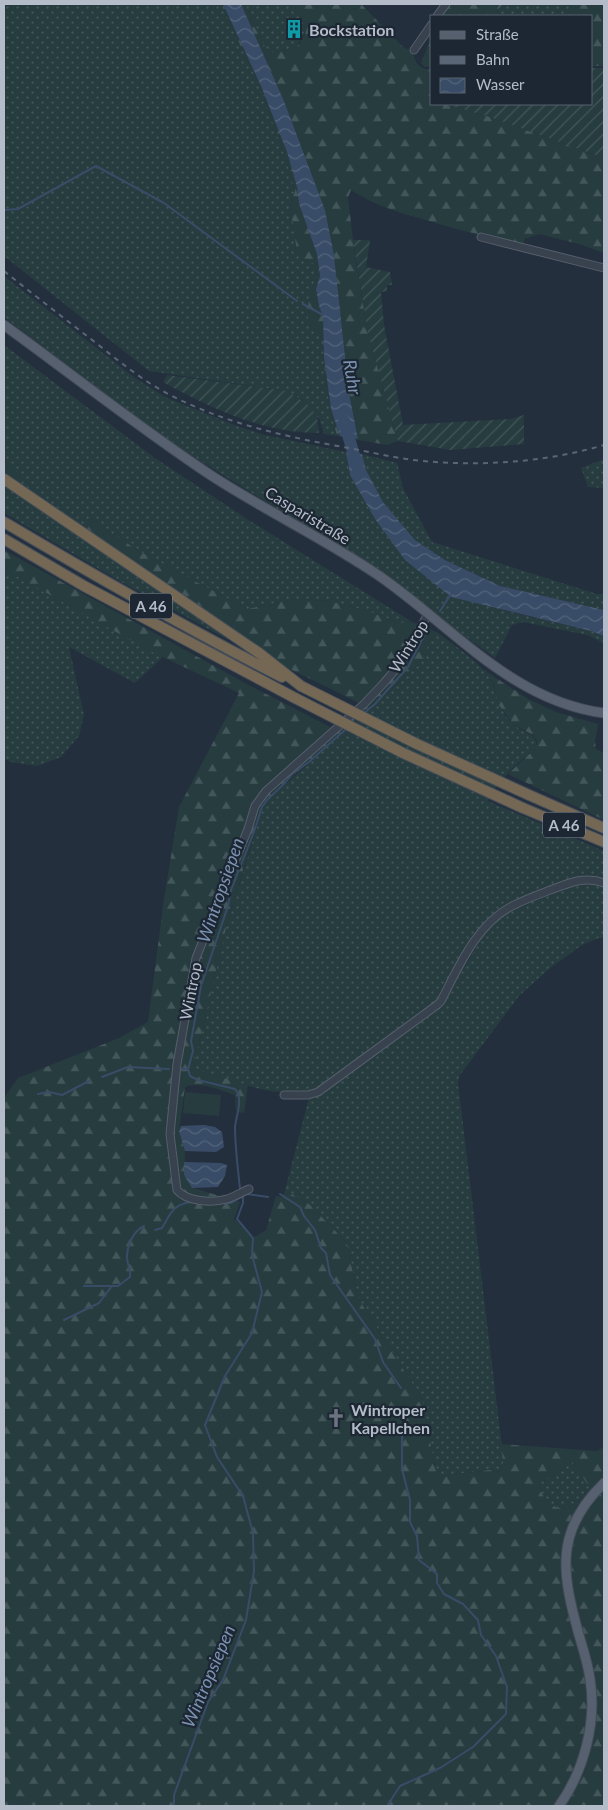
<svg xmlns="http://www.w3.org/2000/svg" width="608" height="1810" font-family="Lato,sans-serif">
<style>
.grass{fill:url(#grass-dots)}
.forest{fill:url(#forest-firs);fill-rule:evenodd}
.garden{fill:url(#garden-furrows)}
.pitch{fill:#263c3f}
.water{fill:url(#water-waves)}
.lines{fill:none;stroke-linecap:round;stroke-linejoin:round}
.stream{stroke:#394c67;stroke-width:2}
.river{stroke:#394c67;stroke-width:12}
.minor-casing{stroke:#565f6c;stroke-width:9}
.major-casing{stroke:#414a57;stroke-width:11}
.highway-casing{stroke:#434c59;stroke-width:12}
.minor{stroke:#38414e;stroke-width:7}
.major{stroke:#56606e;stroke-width:9}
.highway{stroke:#746855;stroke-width:10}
.rail{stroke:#5a6575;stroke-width:2;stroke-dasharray:5 5;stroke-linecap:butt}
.highway-bridge-casing{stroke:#434c59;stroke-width:12;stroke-linecap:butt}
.highway-bridge{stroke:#746855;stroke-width:10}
.labels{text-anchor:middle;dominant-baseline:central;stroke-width:4.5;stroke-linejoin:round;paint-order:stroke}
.shield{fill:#1d2633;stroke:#878f9c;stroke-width:1}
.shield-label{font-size:15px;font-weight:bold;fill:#b4bcc9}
.poi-label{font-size:16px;font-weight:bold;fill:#b4bcc9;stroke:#1d2633;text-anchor:start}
.street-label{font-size:16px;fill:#b4bcc9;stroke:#1d2633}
.water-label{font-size:18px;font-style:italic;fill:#7c92b1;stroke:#1d2633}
</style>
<defs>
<pattern id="grass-dots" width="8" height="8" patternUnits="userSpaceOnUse" patternTransform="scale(1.25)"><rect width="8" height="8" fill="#263c3f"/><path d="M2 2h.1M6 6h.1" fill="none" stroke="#435659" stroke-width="1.8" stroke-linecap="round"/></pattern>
<pattern id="forest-firs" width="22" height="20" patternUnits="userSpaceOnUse" patternTransform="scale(1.25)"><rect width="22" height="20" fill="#263c3f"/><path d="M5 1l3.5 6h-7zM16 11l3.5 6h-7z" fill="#435659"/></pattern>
<pattern id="garden-furrows" width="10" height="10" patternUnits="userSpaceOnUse" patternTransform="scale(1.25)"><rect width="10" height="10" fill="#263c3f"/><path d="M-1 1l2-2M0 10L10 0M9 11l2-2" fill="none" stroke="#435659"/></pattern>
<pattern id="water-waves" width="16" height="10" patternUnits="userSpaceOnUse" patternTransform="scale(1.25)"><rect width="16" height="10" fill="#394c67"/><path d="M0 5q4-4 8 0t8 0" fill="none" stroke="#53647b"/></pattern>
</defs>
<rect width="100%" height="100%" fill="#242f3e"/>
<!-- grass -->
<path class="grass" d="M 4,4 L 221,4 L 260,87 L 287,163 L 295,191 L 290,206 L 302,259 L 316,264 L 317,277 L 309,299 L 311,326 L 323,336 C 323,370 328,404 337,436 L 324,434 L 319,418 C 312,415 311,408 305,403 C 300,398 293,395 287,391 L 149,371 L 4,256 Z
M 245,4 L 292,4 L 298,11 L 306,31 L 295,49 L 268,53 Z
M 503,4 L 580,4 L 566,16 L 492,16 Z
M 4,276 L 135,378 L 167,398 L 237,426 L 265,435 L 346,452 L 350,475 L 375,519 L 391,538 L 503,610 L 591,631 L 604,636 L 604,643 L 587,635 L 523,622 L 512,625 L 495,658 L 432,612 L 318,534 L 165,439 L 4,317 Z
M 4,345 L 155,458 L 247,519 L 412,622 L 400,623 L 370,612 L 329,601 L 296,599 L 247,609 L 139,551 L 90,519 L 85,529 L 19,485 L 24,477 L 4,462 Z
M 362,454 L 397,463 L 403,488 L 432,542 L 597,594 L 604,594 L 604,610 L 500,586 L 445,560 L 415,540 L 383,502 L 366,470 Z
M 604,459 L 604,488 L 588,487 L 581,468 Z
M 4,484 L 136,574 L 229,640 L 123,583 L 4,513 Z
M 4,569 L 163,657 L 135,683 L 69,647 L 84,715 L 79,736 L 61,757 L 37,766 L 11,762 L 4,759 Z
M 437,632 C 452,644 473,657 485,672 C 499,688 495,708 514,725 C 524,733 536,732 537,747 C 533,752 529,754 525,757 C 511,769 495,785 488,801 L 604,851 L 604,938 L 599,938 L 582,945 L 549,969 L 519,996 L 460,1075 L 458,1083 L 505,1472 L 489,1470 L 437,1477 L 422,1399 L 358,1298 L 347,1243 L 309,1204 L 285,1190 L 309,1098 L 320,1094 L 442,1003 L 486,931 L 510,908 L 578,884 L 575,878 L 512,901 L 482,927 L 439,1001 L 317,1089 C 282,1102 228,1079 193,1069 L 226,928 L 263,807 L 268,800 L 425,659 L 428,643 Z
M 573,1462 L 590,1488 C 584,1494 575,1504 567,1507 C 551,1512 542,1496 538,1484 Z"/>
<!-- forest -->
<path class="forest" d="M 221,4 L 223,4 L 261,86 L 287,152 L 297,187 L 299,204 L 317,254 L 320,276 L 316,289 L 319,306 L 323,317 L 324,358 L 331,409 L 340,436 L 358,439 L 349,393 L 334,255 L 325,210 L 284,101 L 241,4 L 245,4 L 268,53 L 295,49 L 302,40 L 306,31 L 298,11 L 292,4 L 361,4 L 403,47 L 412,51 C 415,62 419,71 432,69 L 432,104 L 443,104 L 487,116 L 604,158 L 604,253 L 579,244 L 539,234 L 524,239 L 524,244 C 491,238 458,230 426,220 C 400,213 373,205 351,190 L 348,198 L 355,256 L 368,333 L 398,441 L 387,445 L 337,436 C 328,404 323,370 323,336 L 311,326 L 307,315 L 309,299 L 317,277 L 316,264 L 302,259 L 297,251 L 290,206 L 295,191 L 287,163 L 260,87 Z
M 449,4 L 503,4 L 492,16 L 440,16 Z
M 580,4 L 604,4 L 604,66 L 592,66 L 592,16 L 566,16 Z
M 432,28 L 432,66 L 425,67 L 421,63 L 430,41 L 428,33 Z
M 4,462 L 25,477 L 19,485 L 4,475 Z
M 89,518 L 139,551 L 247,609 L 296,599 L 329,601 L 370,612 L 400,623 L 412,622 L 437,632 L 428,643 L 425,659 L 263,803 L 226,928 L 193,1069 L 248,1085 L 244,1113 L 236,1111 L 235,1095 C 219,1090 202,1081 185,1087 L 179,1131 L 185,1151 L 184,1175 L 193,1188 L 240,1202 L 234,1219 L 253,1238 L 266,1230 L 276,1196 L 283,1197 L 285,1190 L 309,1204 L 347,1243 L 358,1298 L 422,1399 L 437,1477 L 489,1470 L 504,1472 L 501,1444 L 597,1451 L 604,1447 L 604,1806 L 4,1806 L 4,1098 L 18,1078 L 119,1038 L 148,1022 L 164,899 L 179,807 L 239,693 L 148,650 L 4,569 L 4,550 L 245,683 L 332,728 L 359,703 L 284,666 L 85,529 ZM 573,1462 L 590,1488 C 584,1494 575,1504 567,1507 C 551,1512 542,1496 538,1484 Z
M 484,670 L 528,699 L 556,712 L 598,724 L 595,742 L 596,749 L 604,753 L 604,820 L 508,774 L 537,747 L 537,741 L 533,735 L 513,724 L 499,705 L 493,683 Z"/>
<!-- garden -->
<path class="garden" d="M 592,68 L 604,68 L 604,158 L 487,116 L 443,104 L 592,104 Z
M 353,240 L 370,240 L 366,267 L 390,272 L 392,285 L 387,285 L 387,291 L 381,292 L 384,325 L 403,425 L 510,419 L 524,415 L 524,444 L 450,450 L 398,441 L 368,333 Z
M 167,375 L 287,391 L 307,404 L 317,417 L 319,433 C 263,433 210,408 163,382 Z"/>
<!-- pitch -->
<path class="pitch" d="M 185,1092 L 221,1095 L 219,1116 L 183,1113 Z"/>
<!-- water -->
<path class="water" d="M 223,4 L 241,4 L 284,101 L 325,210 L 334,255 L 349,393 L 358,439 L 340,436 L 331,409 L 324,358 L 323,317 L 319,306 L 316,289 L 320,276 L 317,254 L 299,204 L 297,187 L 287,152 L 261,86 Z
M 346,452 L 362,454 L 366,470 L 383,502 L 415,540 L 445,560 L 500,586 L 604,610 L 604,636 L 591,631 L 451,597 L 405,560 L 375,519 L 350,475 Z
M 204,1125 L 215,1127 L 222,1132 L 224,1147 L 216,1152 L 185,1151 L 179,1131 L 181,1126 Z
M 184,1162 L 221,1163 L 227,1165 L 225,1176 L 218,1187 L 192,1188 L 184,1175 Z"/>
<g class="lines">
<!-- stream -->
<path class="stream" d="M 4,210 L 18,209 L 96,166 L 164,203 L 297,301
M 303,304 L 323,315
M 440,611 L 451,594
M 364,713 L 375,704 L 408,667 L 427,630
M 181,1069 L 188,1069
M 102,1077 L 128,1067 L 169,1069
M 38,1094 L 49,1092 L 62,1095 L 89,1081
M 240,1189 C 238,1169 235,1147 235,1127 C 236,1116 244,1098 235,1089 L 198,1080 L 190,1076 L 188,1069 L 193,1051 L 191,1041 L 201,986 L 228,906 L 231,890 L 254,832 L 262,807 L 267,800 L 285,783 L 292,774 L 309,762 L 347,728
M 280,1194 L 300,1207 L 304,1216 L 315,1230 L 321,1248 L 326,1253 L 330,1275 L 375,1339 L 383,1362 L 401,1388
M 222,1203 L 231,1203 L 247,1194 L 268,1197
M 155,1230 L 162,1228 C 171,1213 173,1204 192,1202
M 84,1286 L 112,1286
M 64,1320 L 99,1303 L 112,1286 L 118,1286 L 130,1277 C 131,1270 127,1264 127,1257 C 127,1246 133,1231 144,1226
M 174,1806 L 174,1795 L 208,1702 L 223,1680 L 246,1620 L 254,1571 L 253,1533 L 243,1496 L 217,1457 L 205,1425 L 225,1376 L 252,1333 L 262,1292 L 252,1255 L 253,1238 L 237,1219 L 243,1203 L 243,1196
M 387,1806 L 400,1786 L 440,1768 L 473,1747 L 506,1714 L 507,1687 L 496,1656 L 481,1635 L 478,1620 L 463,1604 L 444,1594 L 437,1583 L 437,1574 L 419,1560 L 417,1536 L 410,1522 L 410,1500 L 402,1469 L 402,1434"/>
<!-- river -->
<path class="river" d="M 344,421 L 358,469"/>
<!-- minor casing -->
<g class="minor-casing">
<path id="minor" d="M 437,16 L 446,4
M 414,50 L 432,24
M 481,237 L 604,268
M 284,1095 L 308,1095 L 318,1092 L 437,1005 L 441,1001 C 459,966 477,923 514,905 C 526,899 540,894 553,889 C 571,882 586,876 604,883
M 249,1189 C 242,1192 234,1197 227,1199 C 212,1203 187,1202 177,1190 L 170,1134 L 177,1064 L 196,958 L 248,829 L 255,806 L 266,791 L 364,704 L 383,684 L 401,663 L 428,614"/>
</g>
<!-- major casing -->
<g class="major-casing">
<path id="major" d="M 4,325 C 73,375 141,429 212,476 C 266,511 325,539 378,575 C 451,625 511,701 604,713
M 559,1806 C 584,1771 597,1722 590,1679 C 588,1664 583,1649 579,1635 C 562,1574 554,1531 604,1483"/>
</g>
<!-- highway casing -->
<g class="highway-casing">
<path id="highway" d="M 4,479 L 259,653 L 301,686
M 4,522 C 95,576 188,629 282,677
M 4,539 L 84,586 L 295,698
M 529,795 L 604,828
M 523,808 L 604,842"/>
</g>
<!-- minor -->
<use href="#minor" class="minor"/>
<!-- major -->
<use href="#major" class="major"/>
<!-- highway -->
<use href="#highway" class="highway"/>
<!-- rail -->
<path class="rail" d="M 4,271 C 34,295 65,319 96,343 C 120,362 143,381 170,395 C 225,423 282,436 343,447 C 366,451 390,457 413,460 C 477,467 543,463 604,445"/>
<!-- highway-bridge casing -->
<g class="highway-bridge-casing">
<path id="highway-bridge" d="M 301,686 L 417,744 L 529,795
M 295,698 L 403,753 L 523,808"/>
</g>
<!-- highway-bridge -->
<use href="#highway-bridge" class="highway-bridge"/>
</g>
<!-- icons -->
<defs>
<g id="building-bare" transform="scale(1.5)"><path d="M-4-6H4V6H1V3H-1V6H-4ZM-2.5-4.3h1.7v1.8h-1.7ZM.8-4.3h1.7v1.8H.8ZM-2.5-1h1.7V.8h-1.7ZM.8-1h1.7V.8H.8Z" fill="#0f9aa8" stroke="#1d2633" stroke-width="2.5" paint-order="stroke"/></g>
<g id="church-bare" transform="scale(1.5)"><path d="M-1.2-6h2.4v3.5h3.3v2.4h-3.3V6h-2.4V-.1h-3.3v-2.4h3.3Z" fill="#6b7280" stroke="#1d2633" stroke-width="2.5" paint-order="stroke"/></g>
</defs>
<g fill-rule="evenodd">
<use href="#building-bare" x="294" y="29"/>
<use href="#church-bare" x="336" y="1418"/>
</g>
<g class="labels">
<!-- shield labels -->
<g class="shield">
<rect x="130" y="593.5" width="42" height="25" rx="4"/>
<rect x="543" y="812.5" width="42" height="25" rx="4"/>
</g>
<g class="shield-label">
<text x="151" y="606">A 46</text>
<text x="564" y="825">A 46</text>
</g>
<!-- poi labels -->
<g class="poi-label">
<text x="309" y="29">Bockstation</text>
<text x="351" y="1409">Wintroper<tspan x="351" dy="18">Kapellchen</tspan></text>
</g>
<!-- street labels -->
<g class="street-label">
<text transform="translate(308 515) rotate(31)">Casparistraße</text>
<text transform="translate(408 646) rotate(-58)">Wintrop</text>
<text transform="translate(190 991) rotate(-79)">Wintrop</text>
</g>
<!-- water labels -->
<g class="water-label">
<text transform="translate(353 377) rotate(80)">Ruhr</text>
<text transform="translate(220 890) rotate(-71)">Wintropsiepen</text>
<text transform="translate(208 1676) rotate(-67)">Wintropsiepen</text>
</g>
</g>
<!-- border -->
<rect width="608" height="1810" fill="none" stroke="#b4bcc9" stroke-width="10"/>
<!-- legend -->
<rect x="430" y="15" width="162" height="90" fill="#1d2633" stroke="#59626f"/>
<rect x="440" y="31" width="25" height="8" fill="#56606e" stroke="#59626f"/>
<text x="476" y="40" font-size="15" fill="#b4bcc9">Straße</text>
<rect x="440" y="56" width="25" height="8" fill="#5a6575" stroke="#59626f"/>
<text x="476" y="65" font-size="15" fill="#b4bcc9">Bahn</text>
<rect x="440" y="78" width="25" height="15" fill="url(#water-waves)" stroke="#59626f"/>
<text x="476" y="90" font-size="15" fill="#b4bcc9">Wasser</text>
</svg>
